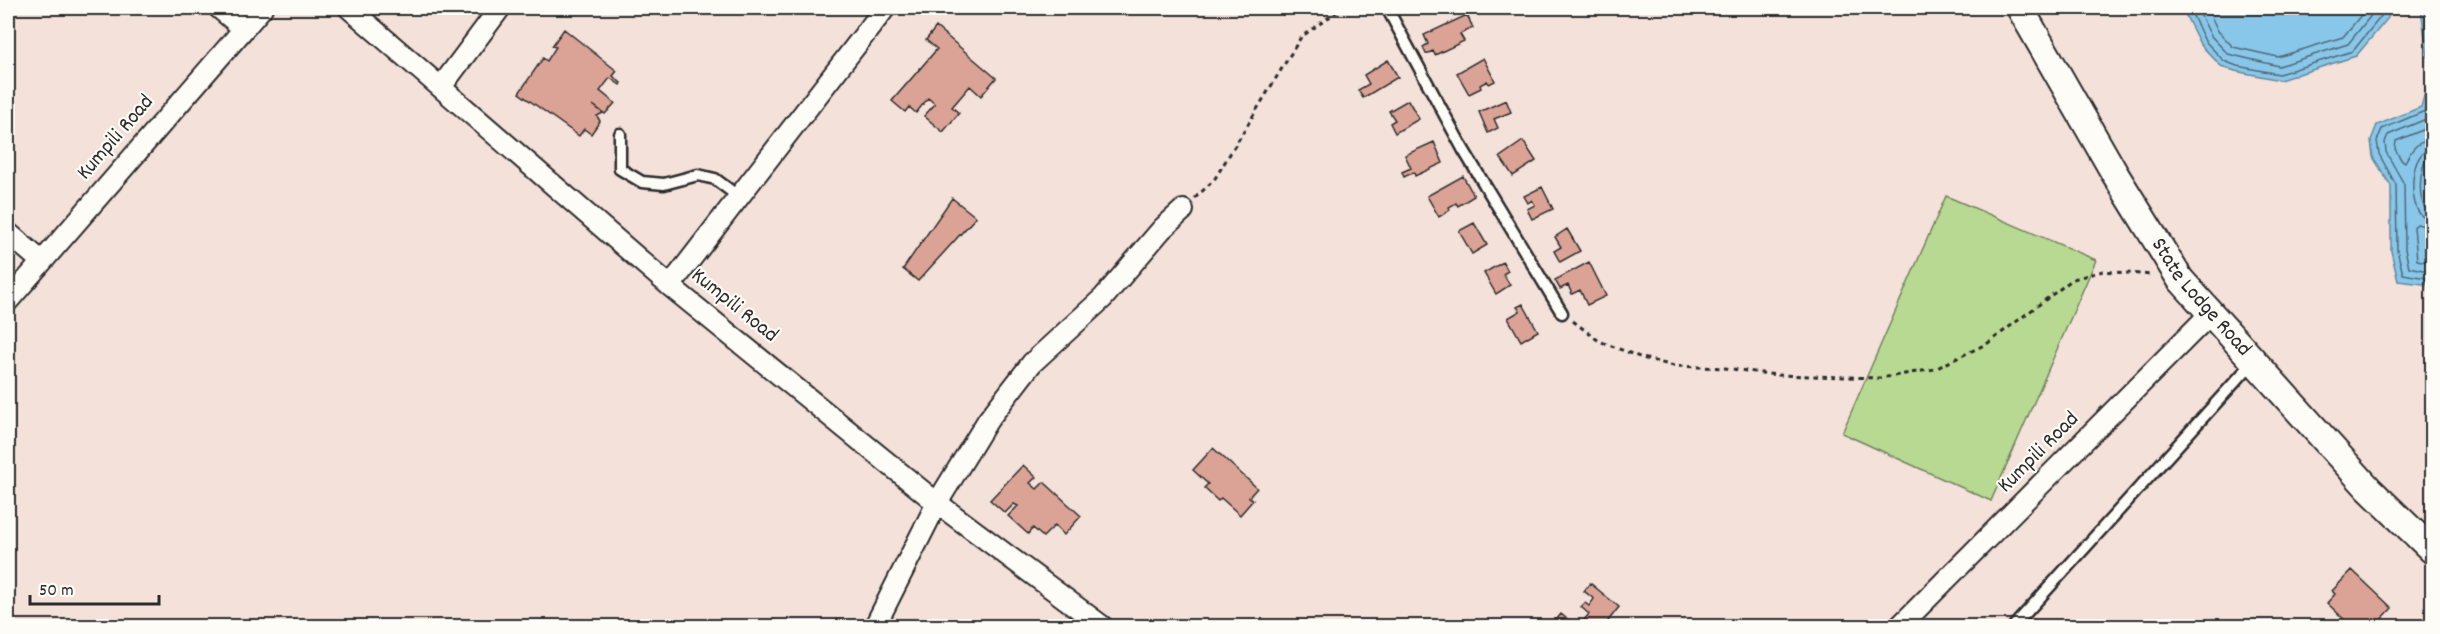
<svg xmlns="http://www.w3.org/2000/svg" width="2440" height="634" font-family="Dekko,sans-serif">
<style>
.green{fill:#b8d992;stroke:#72825e;stroke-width:1.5}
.water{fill:#88c7e9;stroke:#63899d;stroke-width:1.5}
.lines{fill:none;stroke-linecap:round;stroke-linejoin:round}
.shore{stroke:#506977;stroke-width:1.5}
.stream{stroke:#63899d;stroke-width:5}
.building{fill:#dba395;stroke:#2b2b2b;stroke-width:1.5}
.service-casing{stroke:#2b2b2b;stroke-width:15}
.minor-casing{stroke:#2b2b2b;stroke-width:24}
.tertiary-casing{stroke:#2b2b2b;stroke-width:30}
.path{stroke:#2b2b2b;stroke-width:3;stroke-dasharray:4.5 4.5;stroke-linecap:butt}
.service{stroke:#fdfcf7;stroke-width:10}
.minor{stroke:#fdfcf7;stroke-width:20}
.tertiary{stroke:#fdfcf7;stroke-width:26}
.labels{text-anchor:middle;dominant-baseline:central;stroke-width:4.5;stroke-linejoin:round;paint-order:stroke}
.street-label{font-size:22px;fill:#2b2b2b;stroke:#fdfcf7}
</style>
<rect width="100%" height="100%" fill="#f3e1da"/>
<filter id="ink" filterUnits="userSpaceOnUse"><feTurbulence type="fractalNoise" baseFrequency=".0167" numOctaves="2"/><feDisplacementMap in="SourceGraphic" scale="12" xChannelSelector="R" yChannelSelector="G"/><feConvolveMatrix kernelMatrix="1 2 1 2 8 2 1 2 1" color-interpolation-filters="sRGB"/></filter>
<g filter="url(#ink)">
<!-- green -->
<path class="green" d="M 1946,196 L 2096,260 L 1991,501 L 1842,433 Z"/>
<!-- water -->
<path class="water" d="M 2182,8 L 2391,8 L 2388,18 L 2356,56 L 2280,80 L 2235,71 L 2221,66 L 2200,44 Z
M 2421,8 L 2432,8 L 2432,151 L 2426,177 L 2432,230 L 2432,285 L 2398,281 L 2391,251 L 2391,186 L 2373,157 L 2371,140 L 2377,125 L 2421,107 L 2430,75 Z"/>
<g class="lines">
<!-- shore -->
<path class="shore" d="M 2189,8 L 2205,41 L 2224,61 L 2237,66 L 2279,74 L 2353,51 L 2382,15 L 2385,8
M 2197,8 L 2211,36 L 2228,54 L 2279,66 L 2348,44 L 2377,8
M 2207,8 L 2218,31 L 2233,47 L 2278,57 L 2343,37 L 2367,8
M 2432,89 L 2425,111 L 2382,129 L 2377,141 L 2379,154 L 2396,185 L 2397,250 L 2403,274 L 2432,279
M 2432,113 L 2426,119 L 2388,135 L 2385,142 L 2386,152 L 2404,184 L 2405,249 L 2409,267 L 2432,272
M 2432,126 L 2396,141 L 2395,149 L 2402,161 L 2405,162 C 2412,150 2416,141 2432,140
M 2432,149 C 2409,151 2409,201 2420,214 C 2423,218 2427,219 2432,219
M 2432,157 L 2425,160 C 2420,174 2417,199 2427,211 L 2432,211
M 2432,228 L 2417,224 L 2414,227 L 2417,260 L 2432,263"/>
<!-- stream -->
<path class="stream" d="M 2428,280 L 2432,299"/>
</g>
<!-- building -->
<path class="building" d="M 1467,15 L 1473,28 L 1460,34 L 1464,41 L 1435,55 L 1433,51 L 1426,54 L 1423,47 L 1428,44 L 1424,35 Z
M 936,27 L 996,78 L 981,96 L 970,86 L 952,107 L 959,113 L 943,132 L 924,116 L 935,104 L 928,98 L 916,113 L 909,107 L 905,112 L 892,101 L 937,49 L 926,40 Z
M 564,29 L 617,71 L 613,76 L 621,83 L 620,85 L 610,78 L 600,91 L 615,103 L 605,114 L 593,105 L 603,113 L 597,116 L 600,121 L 591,134 L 584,129 L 579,136 L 519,93 L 543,58 L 547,61 L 556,47 L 552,46 Z
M 1483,58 L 1495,81 L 1489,84 L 1487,81 L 1480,85 L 1481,88 L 1469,94 L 1457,73 Z
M 1388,60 L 1398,77 L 1363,98 L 1358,90 L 1369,84 L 1364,75 Z
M 1408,100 L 1419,119 L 1395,133 L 1390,123 L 1395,120 L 1389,111 Z
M 1506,100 L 1511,112 L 1494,119 L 1498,128 L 1488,133 L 1479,112 Z
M 1523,141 L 1536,161 L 1513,176 L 1500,157 Z
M 1434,142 L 1443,163 L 1415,176 L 1414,172 L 1404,177 L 1402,172 L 1411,168 L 1405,155 Z
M 1463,176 L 1474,196 L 1458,206 L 1456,203 L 1449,207 L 1450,210 L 1439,217 L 1427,196 Z
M 1542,187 L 1553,209 L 1532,219 L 1527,209 L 1535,205 L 1532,200 L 1528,203 L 1524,196 Z
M 952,198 L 976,217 L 918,281 L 903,269 Z
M 1474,223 L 1487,245 L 1472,254 L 1459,231 Z
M 1567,229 L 1580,251 L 1560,262 L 1554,251 L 1561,247 L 1555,237 Z
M 1503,262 L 1508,271 L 1503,274 L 1510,285 L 1496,294 L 1484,273 Z
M 1589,262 L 1606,296 L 1587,305 L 1580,290 L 1572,294 L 1568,285 L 1560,289 L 1555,280 Z
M 1523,304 L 1538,331 L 1521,341 L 1508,318 L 1520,311 L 1517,307 Z
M 1213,448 L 1257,488 L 1249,497 L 1253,500 L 1240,515 L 1221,498 L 1218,501 L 1204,488 L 1208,484 L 1193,470 Z
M 1023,465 L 1036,477 L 1030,483 L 1037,489 L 1044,482 L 1081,516 L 1064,535 L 1055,525 L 1043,537 L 1033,528 L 1028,534 L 1008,516 L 1018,506 L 1014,504 L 1005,513 L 990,500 Z
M 2352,570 L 2392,608 L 2375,626 L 2344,626 L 2347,622 L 2327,603 L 2335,594 L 2332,591 Z
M 1590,583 L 1619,607 L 1608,621 L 1614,626 L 1579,626 L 1589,614 L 1581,607 L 1585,603 L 1589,606 L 1594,599 L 1584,591 Z
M 1561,614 L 1576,626 L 1551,626 Z"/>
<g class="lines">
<!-- service casing -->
<g class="service-casing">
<path id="service" d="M 1387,8 L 1463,149 L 1562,313
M 620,134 L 620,169 L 642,182 L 664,184 L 698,175 L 715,179 L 739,197
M 2014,626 L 2254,361"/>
</g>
<!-- minor casing -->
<g class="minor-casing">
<path id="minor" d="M 219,8 L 243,28
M 349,8 L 670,286 L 937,503 L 1102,626
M 441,87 L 500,8
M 8,233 L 41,261
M 670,286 L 885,8
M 8,301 L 262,8
M 875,626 L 937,503 L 988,420 L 1032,363 L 1103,298 L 1162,229 L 1183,210
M 1900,626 L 2211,313"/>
</g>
<!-- tertiary casing -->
<g class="tertiary-casing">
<g id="tertiary">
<path id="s1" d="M 2020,8 L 2115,174 L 2180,279 L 2369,489 L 2432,550"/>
</g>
</g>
<!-- path -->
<path class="path" d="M 1195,198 L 1214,180 L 1301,37 L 1342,8
M 1573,321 L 1599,341 L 1642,358 L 1674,366 L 1725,368 L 1776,375 L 1880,378 L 1935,369 L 1988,343 L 2073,279 L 2103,271 L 2152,275"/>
<!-- service -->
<use href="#service" class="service"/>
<!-- minor -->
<use href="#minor" class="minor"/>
<!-- tertiary -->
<use href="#tertiary" class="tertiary"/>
</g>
</g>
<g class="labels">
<!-- street labels -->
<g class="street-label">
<text transform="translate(116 138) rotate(-49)">Kumpili Road</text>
<text stroke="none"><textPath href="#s1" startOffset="342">State Lodge Road</textPath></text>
<text transform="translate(734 306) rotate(39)">Kumpili Road</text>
<text transform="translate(2039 453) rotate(-45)">Kumpili Road</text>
</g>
</g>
<!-- margin -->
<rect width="2440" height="634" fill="none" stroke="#fdfcf7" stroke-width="30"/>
<rect x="15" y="15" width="2410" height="604" fill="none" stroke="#2b2b2b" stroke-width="2" filter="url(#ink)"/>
<!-- scale -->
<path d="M30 595v9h129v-9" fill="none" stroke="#2b2b2b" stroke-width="3"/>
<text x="39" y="595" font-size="18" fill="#2b2b2b" stroke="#fdfcf7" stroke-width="4.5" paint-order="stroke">50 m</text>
</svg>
